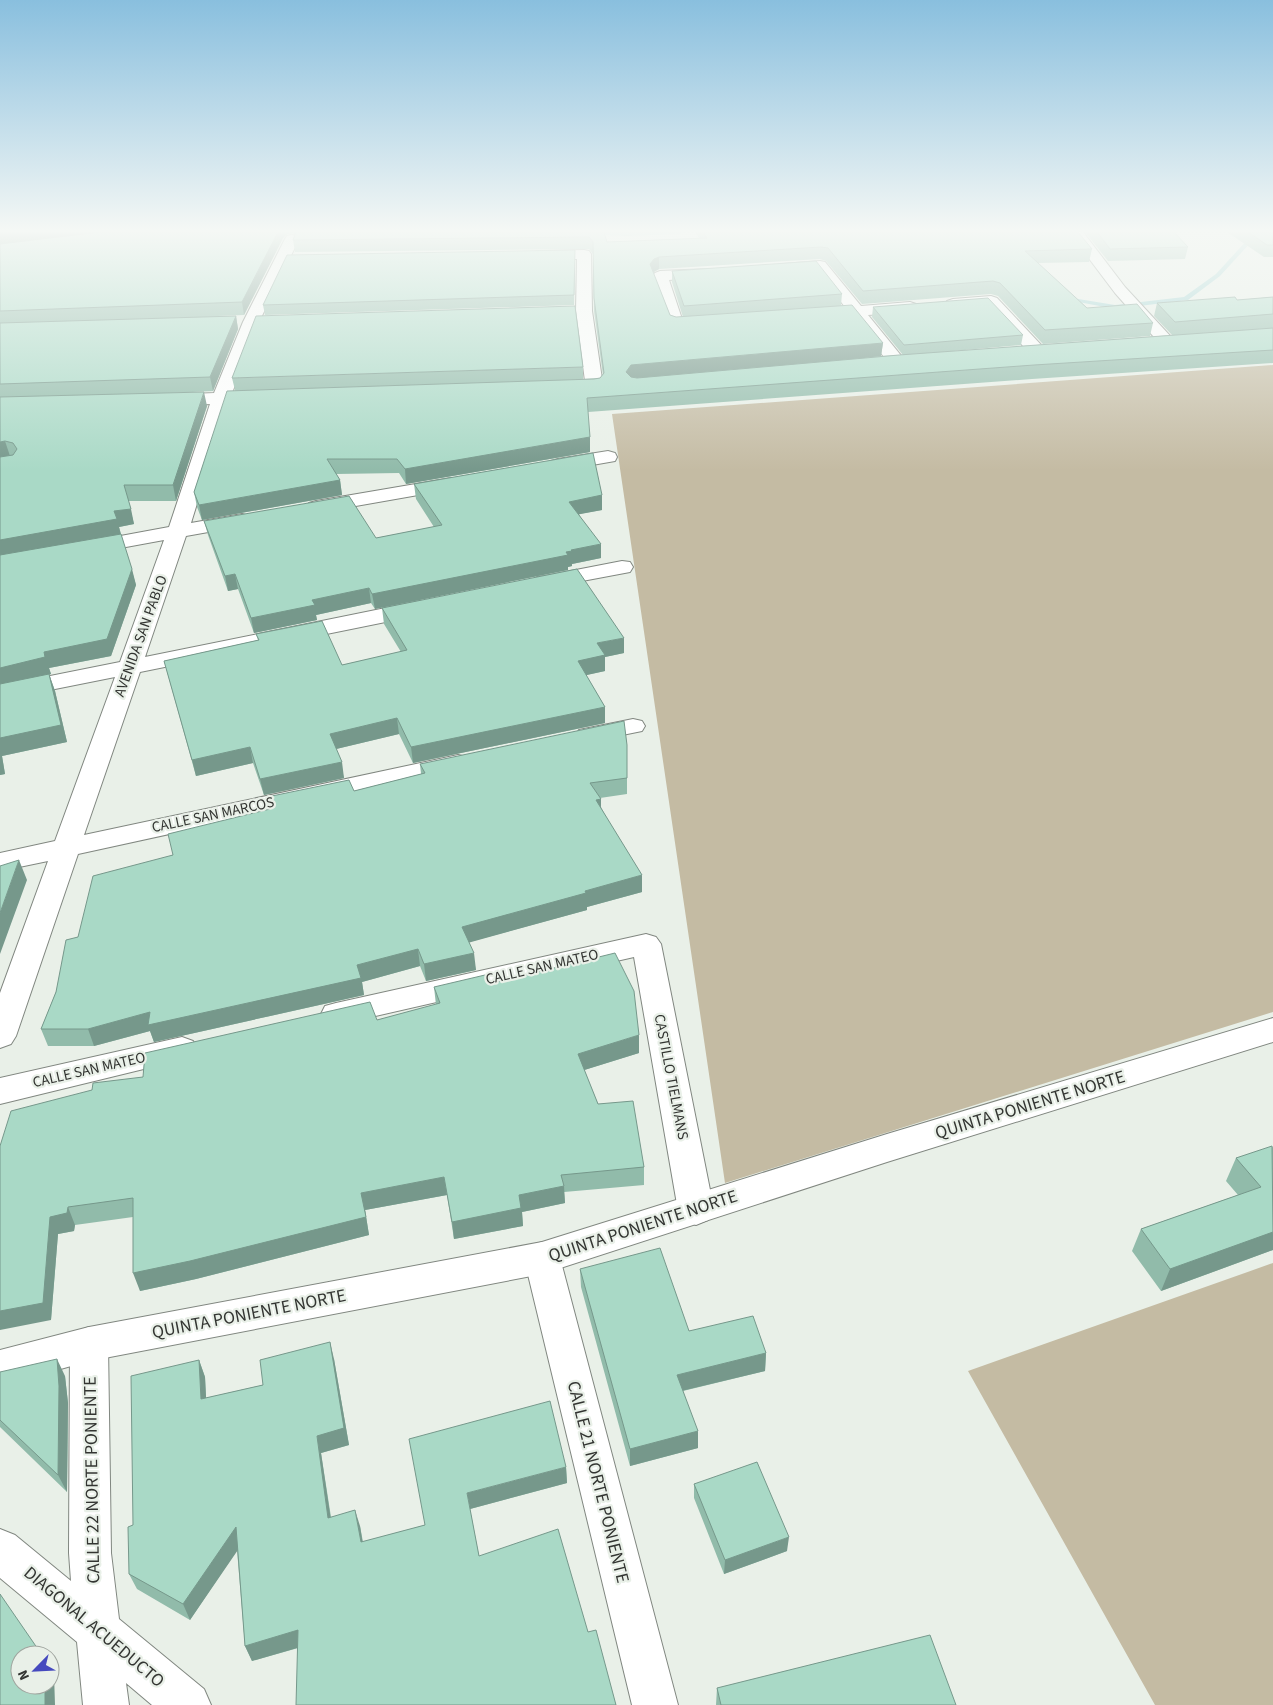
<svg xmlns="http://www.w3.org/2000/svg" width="1273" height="1705" font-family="'Source Sans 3',sans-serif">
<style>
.green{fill:#c4bba3}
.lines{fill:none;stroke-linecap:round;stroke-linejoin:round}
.stream{fill:#9ad0d0;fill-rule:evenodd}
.minor-casing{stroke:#818780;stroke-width:2}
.tertiary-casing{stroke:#818780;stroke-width:2}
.minor{fill:#fff;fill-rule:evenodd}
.tertiary{fill:#fff;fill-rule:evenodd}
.wall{fill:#91bbaa}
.shaded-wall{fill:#76988b}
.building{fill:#a9d9c6;stroke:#76988b}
.labels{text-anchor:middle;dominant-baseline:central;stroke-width:4.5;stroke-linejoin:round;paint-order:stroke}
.street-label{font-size:15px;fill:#333532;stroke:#e9f0e8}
.near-street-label{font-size:18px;fill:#333532;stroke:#e9f0e8}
</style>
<rect width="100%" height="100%" fill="#e9f0e8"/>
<!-- green -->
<path class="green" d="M 1273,365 L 1273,1012 L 725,1183 L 612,414 Z
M 1273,1263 L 1273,1705 L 1155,1705 L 968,1371 Z"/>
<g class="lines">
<!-- stream -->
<path class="stream" d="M 579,232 L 683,232 L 680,234 L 626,236 L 582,234 Z
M 1273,233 L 1273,237 L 1252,241 L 1220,276 L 1188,300 L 1115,309 L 1063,299 L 1066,297 L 1115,305 L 1184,297 L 1216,274 L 1248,239 Z"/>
<!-- minor casing -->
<g class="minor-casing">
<path id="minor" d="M 1069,232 L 1083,232 L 1125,287 L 1173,339 L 1175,342 L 1173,345 L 1161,345 L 1115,293 Z
M 292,235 L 297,236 L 299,239 L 259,322 L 232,393 L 268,393 L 271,397 L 268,401 L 228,403 L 191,523 L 242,514 L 249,516 L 252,520 L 249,524 L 242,526 L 186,536 L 145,657 L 420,601 L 428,603 L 431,608 L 428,613 L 420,615 L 140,672 L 84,835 L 458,755 L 467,757 L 471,763 L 467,769 L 458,771 L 78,854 L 16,1036 L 11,1044 L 0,1048 L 0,993 L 48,861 L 0,871 L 0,853 L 55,841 L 115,677 L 0,700 L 0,686 L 120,662 L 164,540 L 88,554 L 81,552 L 78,548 L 81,544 L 88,542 L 169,527 L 210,404 L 170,405 L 164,404 L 161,400 L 164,396 L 170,395 L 214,393 L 243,322 L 285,239 L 287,236 Z
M 584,250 L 589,251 L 591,254 L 592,311 L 603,386 L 600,390 C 588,393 571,394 559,391 L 556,387 L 559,383 L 585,381 L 576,311 L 577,259 L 539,259 L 534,258 L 532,255 L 534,252 L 539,251 Z
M 820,261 L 825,262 L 861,306 L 910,302 L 916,304 L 918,307 L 916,310 L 910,312 L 868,315 L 903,358 L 905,362 L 903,366 L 891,366 L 852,316 L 821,319 L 815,317 L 813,314 L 815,311 L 845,307 L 816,270 L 783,272 L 778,271 L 776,268 L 778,265 L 783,264 Z
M 710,269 L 715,270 L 717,273 L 715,276 L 669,280 L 682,319 L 711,319 L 713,322 L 711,325 C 699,328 682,330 670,327 L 652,276 L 655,273 L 660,271 Z
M 991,296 L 997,298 L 1044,348 L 1046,352 L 1044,356 L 1032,356 L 987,306 L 953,309 L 947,307 L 945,304 L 947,301 L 953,299 Z
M 608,451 L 615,453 L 617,457 L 615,461 L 558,471 L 551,469 L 548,465 L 551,461 L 558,459 Z
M 451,478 L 458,480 L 461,484 L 458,488 L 316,513 L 309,511 L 306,507 L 309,503 L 316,501 Z
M 622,561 L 630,562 L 633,567 L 630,572 L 545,588 L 537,587 L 534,582 L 537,577 L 545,576 Z
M 633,719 L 642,721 L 645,726 L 642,731 L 588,742 L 579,740 L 576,735 L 579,730 Z
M 646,934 L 656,937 L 661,944 L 714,1210 L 708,1220 L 696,1225 L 684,1220 L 678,1210 L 634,957 L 336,1025 L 325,1022 L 321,1014 L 325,1006 L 336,1003 Z
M 182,1037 L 193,1041 L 198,1049 L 193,1057 L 0,1104 L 0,1078 Z
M 542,1242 L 555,1247 L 560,1258 L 678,1705 L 632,1705 L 524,1258 L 529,1247 Z
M 89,1327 L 102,1332 L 108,1344 L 111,1553 L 119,1619 L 204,1689 L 211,1705 L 152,1705 L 126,1683 L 129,1705 L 83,1705 L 77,1642 L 0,1578 L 0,1529 L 15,1535 L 71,1581 L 69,1553 L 70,1344 L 76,1332 Z"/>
</g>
<!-- tertiary casing -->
<g class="tertiary-casing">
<path id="tertiary" d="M 1273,1018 L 1273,1042 L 887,1162 L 542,1274 L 89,1361 L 0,1386 L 0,1350 L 89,1327 L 542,1242 L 887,1134 Z"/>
</g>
<!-- minor -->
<use href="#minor" class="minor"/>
<!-- tertiary -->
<use href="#tertiary" class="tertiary"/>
</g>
<!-- wall -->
<path class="wall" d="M 0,232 L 604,232 L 607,242 L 699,238 L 695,232 L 1078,232 L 1092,249 L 1089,262 L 1038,263 L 1087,308 L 1153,323 L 1150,336 L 1043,344 L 998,296 L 991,294 L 862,304 L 826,261 L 820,259 L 659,269 L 653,272 L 670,315 L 676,317 L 683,317 L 672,282 L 672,271 L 842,294 L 841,305 L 883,343 L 881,356 L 903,355 L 872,317 L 873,307 L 1023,335 L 1021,345 L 942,352 L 1172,335 L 1154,316 L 1157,303 L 1237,300 L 1273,297 L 1273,363 L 1032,379 L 588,412 L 590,452 L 406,484 L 399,473 L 336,474 L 340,480 L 342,495 L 202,520 L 197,507 L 194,492 L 235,390 L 232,378 L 583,367 L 583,379 L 600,378 L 603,375 L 594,311 L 593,254 L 589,249 L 295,252 L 293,240 L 295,234 L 292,233 L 287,234 L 283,238 L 244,315 L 218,316 L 236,316 L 238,329 L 213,391 L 172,393 L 207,406 L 176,501 L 128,501 L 134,524 L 119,527 L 136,585 L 111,656 L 49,668 L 51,674 L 47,675 L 49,674 L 55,691 L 67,742 L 2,756 L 5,774 L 0,775 Z
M 1085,232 L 1174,232 L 1188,247 L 1185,259 L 1108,261 Z
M 1227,232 L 1273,232 L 1273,257 L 1264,257 Z
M 575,250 L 574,305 L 265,315 L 263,305 Z
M 414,484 L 602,495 L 602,510 L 579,514 L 601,558 L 572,564 L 572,566 L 568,567 L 568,570 L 375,609 L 371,603 L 316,615 L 317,620 L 254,633 L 238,589 L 228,591 L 208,535 L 204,521 L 376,538 L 434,527 L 416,499 Z
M 382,608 L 624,653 L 605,657 L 605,671 L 586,675 L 605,707 L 605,723 L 413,763 L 399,734 L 336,749 L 344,778 L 264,795 L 253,763 L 196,776 L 164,661 L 258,640 L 256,634 L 342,665 L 401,652 L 384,624 Z
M 420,764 L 627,778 L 627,794 L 600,798 L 601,807 L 642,892 L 587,907 L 587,910 L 469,942 L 476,970 L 426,981 L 420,966 L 362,982 L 364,995 L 154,1042 L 150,1031 L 94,1046 L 48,1046 L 41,1029 L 78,937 L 173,855 L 269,809 L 267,797 L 354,791 L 421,774 Z
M 489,984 L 639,1053 L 584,1070 L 598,1104 L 644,1167 L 644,1185 L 564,1192 L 565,1203 L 522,1212 L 523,1226 L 454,1239 L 447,1195 L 365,1210 L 369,1235 L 196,1279 L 140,1291 L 133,1217 L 75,1225 L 74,1231 L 58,1234 L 51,1320 L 0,1146 L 143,1077 L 377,1020 L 436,1005 L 434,987 Z
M 1273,1147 L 1273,1250 L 1161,1291 L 1132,1251 L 1141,1229 L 1238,1195 L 1226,1181 L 1236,1158 Z
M 580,1269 L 689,1331 L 766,1353 L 765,1371 L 683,1391 L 698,1448 L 630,1466 L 581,1287 Z
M 334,1359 L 349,1445 L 321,1453 L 331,1517 L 360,1526 L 363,1542 L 425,1525 L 566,1467 L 567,1483 L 470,1509 L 479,1556 L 588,1632 L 616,1705 L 298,1648 L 252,1661 L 245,1646 L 237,1550 L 190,1620 L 137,1589 L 129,1574 L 133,1525 L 199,1360 L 205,1377 L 206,1398 L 263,1385 Z
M 0,1372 L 65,1376 L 68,1403 L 67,1492 L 0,1427 Z
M 694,1484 L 787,1551 L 724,1574 L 694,1498 Z
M 717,1688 L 956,1705 L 716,1705 Z"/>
<!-- shaded-wall -->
<path class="shaded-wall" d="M 0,232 L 109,232 L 0,245 Z
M 278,232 L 291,232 L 292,233 L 287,234 L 283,238 L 244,315 L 242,302 Z
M 659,257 L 659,269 L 654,272 L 650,277 L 650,264 L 654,259 Z
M 236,316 L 238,329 L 213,391 L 210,377 Z
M 883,343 L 881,356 L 626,386 L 626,372 L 631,365 Z
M 204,392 L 207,406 L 176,501 L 173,485 Z
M 590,437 L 590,452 L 406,484 L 405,469 Z
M 5,441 L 10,456 L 0,457 L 0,442 Z
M 340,480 L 342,495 L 202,520 L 199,505 Z
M 602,495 L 602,510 L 570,516 L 569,502 Z
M 131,509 L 134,524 L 119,527 L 121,535 L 0,557 L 0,540 L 114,511 Z
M 601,544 L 601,558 L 572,564 L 572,566 L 568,567 L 568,570 L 375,609 L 372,594 L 566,552 L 571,550 Z
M 132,569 L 136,585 L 111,656 L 49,668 L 51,674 L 0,686 L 0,668 L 44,652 Z
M 235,574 L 238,589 L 228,591 L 225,576 Z
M 369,588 L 371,603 L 316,615 L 317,620 L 254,633 L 251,618 L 312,600 Z
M 624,638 L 624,653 L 605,657 L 605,671 L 578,677 L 578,661 L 597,643 Z
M 49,674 L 55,691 L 67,742 L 2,756 L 5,774 L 0,775 L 0,738 Z
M 605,707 L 605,723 L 413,763 L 411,747 Z
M 397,718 L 399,734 L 332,750 L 330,734 Z
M 250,747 L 253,763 L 196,776 L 192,760 Z
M 342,762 L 344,778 L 264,795 L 260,779 Z
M 601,799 L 601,816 L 596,800 Z
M 19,860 L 27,880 L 0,954 L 0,913 Z
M 642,875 L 642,892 L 587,907 L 587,910 L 464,944 L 462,927 L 585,891 Z
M 418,949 L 420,966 L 362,982 L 364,995 L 154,1042 L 150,1031 L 94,1046 L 88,1029 L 150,1012 L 357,965 Z
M 474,953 L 476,970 L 426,981 L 424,964 Z
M 639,1035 L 639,1053 L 578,1072 L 578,1054 Z
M 444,1177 L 447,1195 L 365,1210 L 369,1235 L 196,1279 L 140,1291 L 133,1273 L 361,1193 Z
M 564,1186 L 565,1203 L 522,1212 L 523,1226 L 454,1239 L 452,1222 L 519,1195 Z
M 68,1207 L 75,1225 L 74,1231 L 58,1234 L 51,1320 L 0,1330 L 0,1311 L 50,1217 Z
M 1273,1232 L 1273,1250 L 1161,1291 L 1170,1269 Z
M 330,1342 L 334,1359 L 349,1445 L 321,1453 L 333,1534 L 328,1518 L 317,1436 Z
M 766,1353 L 765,1371 L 677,1392 L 677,1375 Z
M 57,1359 L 65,1376 L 68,1403 L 67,1492 L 58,1475 Z
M 199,1360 L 205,1377 L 207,1416 L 201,1399 Z
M 698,1431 L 698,1448 L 630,1466 L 630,1449 Z
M 566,1467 L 567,1483 L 470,1509 L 467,1493 Z
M 355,1510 L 360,1526 L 365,1558 L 361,1542 Z
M 236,1527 L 242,1544 L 190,1620 L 183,1604 Z
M 789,1537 L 787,1551 L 724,1574 L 725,1560 Z
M 298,1630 L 304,1646 L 252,1661 L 245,1646 Z
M 50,1667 L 54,1674 L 55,1705 L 45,1705 L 45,1685 L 50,1685 Z"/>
<!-- building -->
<path class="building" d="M 100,232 L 278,232 L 242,302 L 0,311 L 0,244 Z
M 296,232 L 604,232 L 607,242 L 707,238 L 703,232 L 1078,232 L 1092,249 L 1025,251 L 1087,308 L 1137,304 L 1153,323 L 1045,330 L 1000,283 L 993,281 L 863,291 L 828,248 L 821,247 L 659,257 L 654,259 L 650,264 L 670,315 L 676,317 L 852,305 L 883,343 L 631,365 L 626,372 L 631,377 L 637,378 L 899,355 L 1273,328 L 1273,350 L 1034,365 L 587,398 L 590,437 L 405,469 L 397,459 L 327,459 L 340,480 L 199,505 L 194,492 L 227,391 L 594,379 L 600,378 L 604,373 L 594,298 L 593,242 L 589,237 L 293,240 Z
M 1097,232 L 1174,232 L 1188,247 L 1110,249 Z
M 1248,232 L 1273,232 L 1273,245 L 1267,245 Z
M 575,250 L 574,295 L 263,305 L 287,255 Z
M 816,261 L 842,294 L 684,306 L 672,271 Z
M 1235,297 L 1237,300 L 1273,297 L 1273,314 L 1175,322 L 1157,303 Z
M 988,298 L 1023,335 L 904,345 L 873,307 Z
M 575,306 L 583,367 L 232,378 L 256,316 Z
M 236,316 L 210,377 L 0,384 L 0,323 Z
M 204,392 L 173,485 L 124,485 L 131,509 L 114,511 L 117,519 L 0,540 L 0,457 L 13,455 L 17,449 L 13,443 L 5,441 L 0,442 L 0,397 Z
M 593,453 L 602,495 L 569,502 L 601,544 L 571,550 L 572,551 L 566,552 L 568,555 L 372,594 L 369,588 L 312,600 L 315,605 L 251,618 L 235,574 L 225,576 L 204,521 L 349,496 L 376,538 L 442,525 L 414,484 Z
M 121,534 L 132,569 L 107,639 L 44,652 L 45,657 L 0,668 L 0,555 Z
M 577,569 L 624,638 L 597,643 L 605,655 L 578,661 L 605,707 L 411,747 L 397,718 L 330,734 L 342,762 L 260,779 L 250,747 L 192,760 L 164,661 L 259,640 L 256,634 L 322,621 L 342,665 L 407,650 L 382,608 Z
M 49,674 L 61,725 L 0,738 L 0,684 Z
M 624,721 L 627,745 L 627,778 L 590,783 L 601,799 L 596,800 L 642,875 L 585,891 L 586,893 L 462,927 L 474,953 L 424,964 L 418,949 L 357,965 L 361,978 L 148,1025 L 150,1012 L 88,1029 L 41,1029 L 56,992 L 66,940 L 78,937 L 93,876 L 173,855 L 168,834 L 270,809 L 267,797 L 349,780 L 354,791 L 425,773 L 420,764 Z
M 19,860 L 0,913 L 0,866 Z
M 615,953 L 634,991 L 639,1035 L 578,1054 L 598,1104 L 633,1101 L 644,1167 L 561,1175 L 564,1186 L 519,1195 L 521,1208 L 452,1222 L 444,1177 L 361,1193 L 366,1217 L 190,1261 L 133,1273 L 133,1198 L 68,1207 L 67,1213 L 50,1217 L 43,1303 L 0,1311 L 0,1146 L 11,1111 L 92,1090 L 93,1083 L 143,1077 L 145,1053 L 370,1002 L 377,1020 L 440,1003 L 434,987 L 485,975 L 489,984 Z
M 1272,1146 L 1273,1232 L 1170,1269 L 1141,1229 L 1261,1187 L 1236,1158 Z
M 660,1248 L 689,1331 L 753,1316 L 766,1353 L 677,1375 L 698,1431 L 630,1449 L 580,1269 Z
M 330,1342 L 344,1428 L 317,1436 L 328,1518 L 355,1510 L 361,1542 L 425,1525 L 409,1439 L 550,1401 L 566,1467 L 467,1493 L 479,1556 L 558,1529 L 588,1632 L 596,1630 L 616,1705 L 296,1705 L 298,1630 L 245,1646 L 236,1527 L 183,1604 L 129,1574 L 128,1527 L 133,1525 L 131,1376 L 199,1360 L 201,1399 L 263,1385 L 260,1360 Z
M 57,1359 L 59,1386 L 58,1475 L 0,1420 L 0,1372 Z
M 757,1462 L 789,1537 L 725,1560 L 694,1484 Z
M 0,1594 L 42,1655 L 20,1655 L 20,1685 L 45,1685 L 45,1705 L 0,1705 Z
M 930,1635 L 956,1705 L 721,1705 L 717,1688 Z"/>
<!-- sky -->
<linearGradient id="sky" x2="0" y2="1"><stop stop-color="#89bfde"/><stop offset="0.49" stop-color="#f5f8f5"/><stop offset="1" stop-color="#f5f8f5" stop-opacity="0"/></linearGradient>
<rect width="1273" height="471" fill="url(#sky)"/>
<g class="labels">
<!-- street labels -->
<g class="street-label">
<text transform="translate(141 636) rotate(-70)">AVENIDA SAN PABLO</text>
<text transform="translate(213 815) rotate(-12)">CALLE SAN MARCOS</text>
<text transform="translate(542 967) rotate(-13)">CALLE SAN MATEO</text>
<text transform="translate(89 1070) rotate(-13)">CALLE SAN MATEO</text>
<text transform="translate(671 1077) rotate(79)">CASTILLO TIELMANS</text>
</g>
<!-- near-street labels -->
<g class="near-street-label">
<text transform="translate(1030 1105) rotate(-17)">QUINTA PONIENTE NORTE</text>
<text transform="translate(643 1226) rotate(-18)">QUINTA PONIENTE NORTE</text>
<text transform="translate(249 1314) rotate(-11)">QUINTA PONIENTE NORTE</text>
<text transform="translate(92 1480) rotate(-91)">CALLE 22 NORTE PONIENTE</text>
<text transform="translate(598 1482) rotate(76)">CALLE 21 NORTE PONIENTE</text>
<text transform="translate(94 1627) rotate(40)">DIAGONAL ACUEDUCTO</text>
</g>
</g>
<!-- north arrow -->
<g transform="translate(35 1670) rotate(246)"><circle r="24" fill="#e9f0e8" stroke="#a0a59f"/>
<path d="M0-4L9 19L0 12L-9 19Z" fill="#4549be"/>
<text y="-8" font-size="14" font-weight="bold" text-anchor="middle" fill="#333532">N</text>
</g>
</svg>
